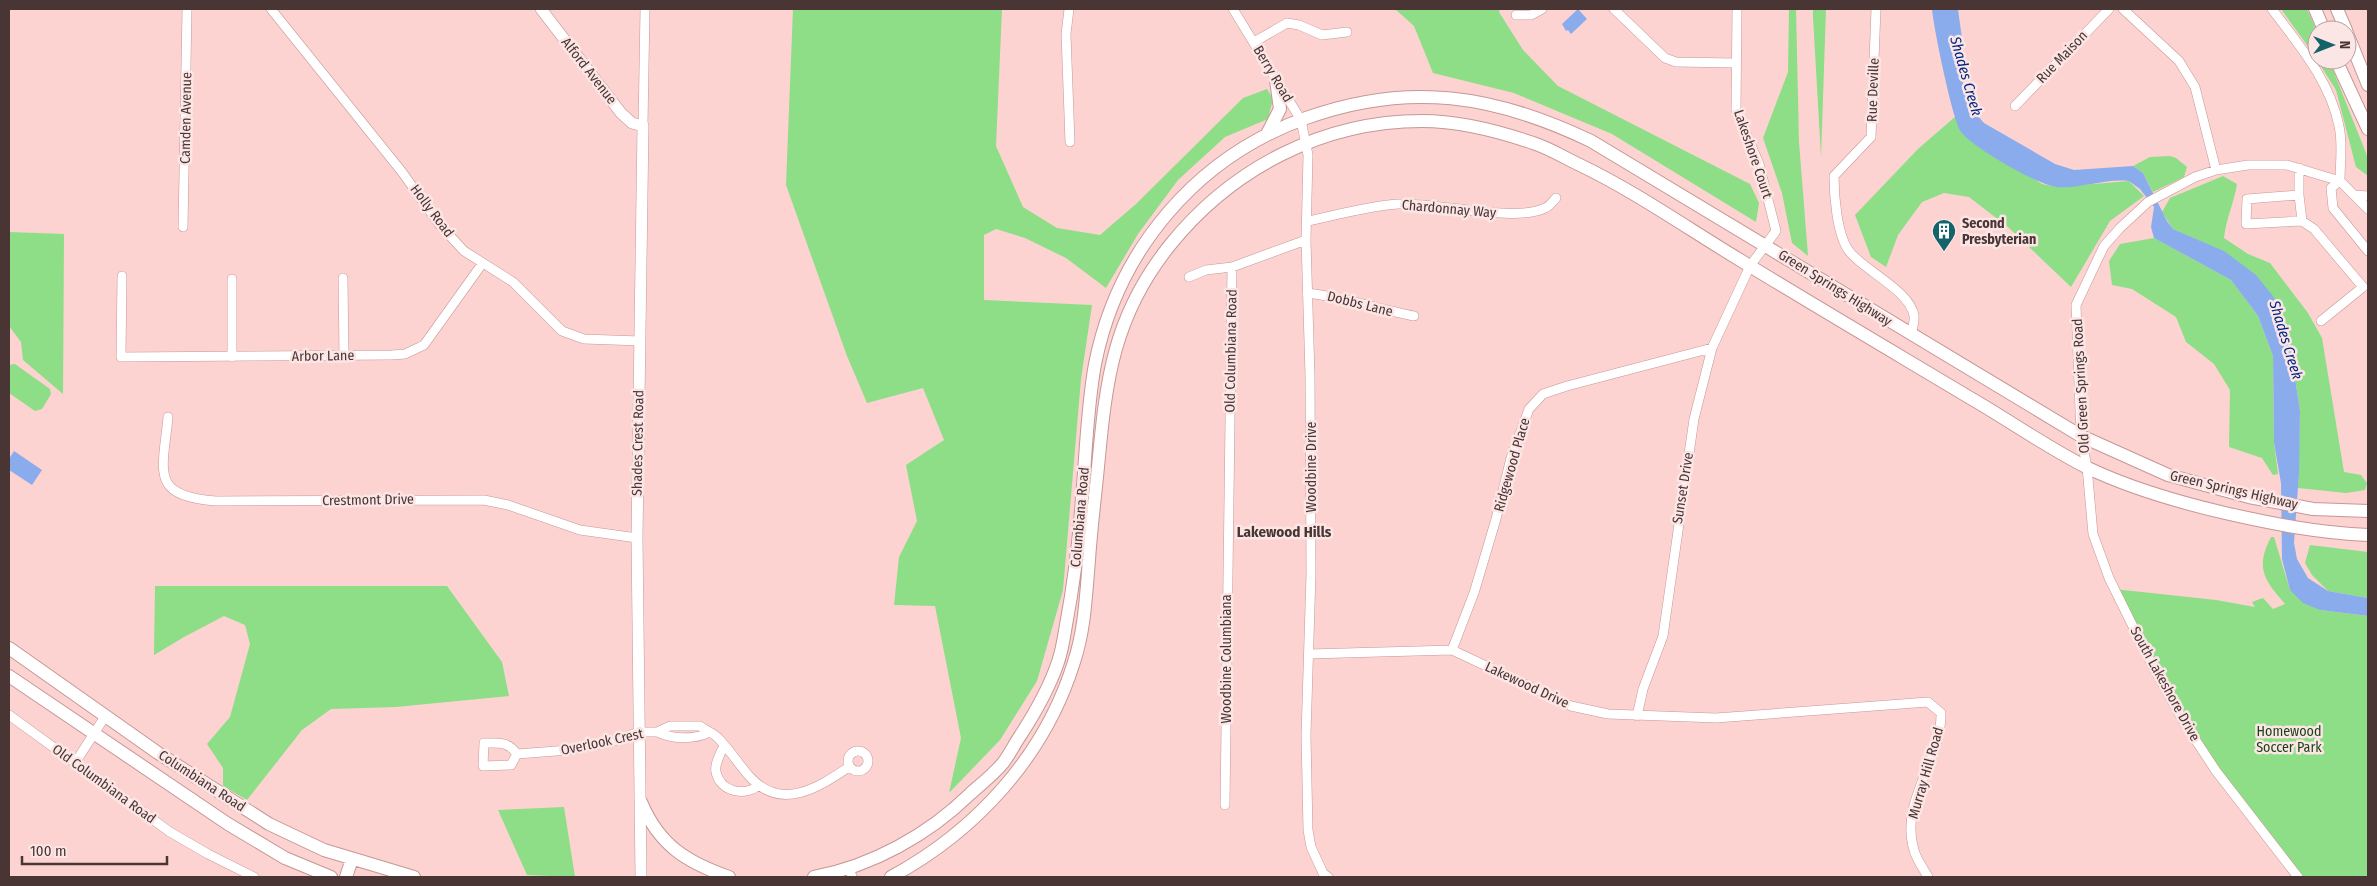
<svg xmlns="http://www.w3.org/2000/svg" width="2377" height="886" font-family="'Fira Sans Condensed',sans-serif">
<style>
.green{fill:#8dde87}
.water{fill:#8aaced}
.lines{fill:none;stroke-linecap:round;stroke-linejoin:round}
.minor-casing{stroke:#c69794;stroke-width:10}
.tertiary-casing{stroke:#c69794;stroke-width:12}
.secondary-casing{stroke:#c69794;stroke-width:14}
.minor{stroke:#fff;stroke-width:9}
.tertiary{stroke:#fff;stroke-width:11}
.secondary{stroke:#fff;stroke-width:12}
.labels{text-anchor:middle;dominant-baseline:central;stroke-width:5;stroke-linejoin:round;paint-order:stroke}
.street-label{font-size:14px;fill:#493534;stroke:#fbe6e5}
.poi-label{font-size:14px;font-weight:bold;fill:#493534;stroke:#fbe6e5;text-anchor:start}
.park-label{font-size:14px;fill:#193f17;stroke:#fbe6e5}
.water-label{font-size:15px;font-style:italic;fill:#002682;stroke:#fbe6e5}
.neighbourhood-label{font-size:15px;font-weight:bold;fill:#493534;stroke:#fbe6e5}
</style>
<rect width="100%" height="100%" fill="#fcd3d1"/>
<!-- green -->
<path class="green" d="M 793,9 L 1002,9 L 996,146 L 1023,207 L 1057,228 L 1100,235 L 1136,204 L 1243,98 L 1267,89 L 1273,99 L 1268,119 L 1225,137 L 1178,180 L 1138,234 L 1106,288 L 1066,258 L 1025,238 L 996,229 L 984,235 L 984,300 L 1092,305 L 1081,379 L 1063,590 L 1037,681 L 1000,740 L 949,793 L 961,738 L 935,606 L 894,605 L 899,557 L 917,521 L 906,465 L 944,440 L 923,388 L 867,403 L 847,356 L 786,185 Z
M 1395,9 L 1500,9 L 1499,12 L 1523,50 L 1558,86 L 1750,184 L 1759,203 L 1756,222 L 1612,134 L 1514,93 L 1433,73 L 1414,26 Z
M 1789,9 L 1796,9 L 1799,142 L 1808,256 L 1792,243 L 1782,193 L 1763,138 L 1788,72 Z
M 1813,9 L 1826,9 L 1821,157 L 1813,17 Z
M 2281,9 L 2307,9 L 2317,32 L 2317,60 L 2329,60 L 2368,158 L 2368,176 L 2356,167 L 2336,90 L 2312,52 Z
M 1956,116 L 1960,131 L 2042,184 L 2058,187 L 2129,181 L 2144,196 L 2110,221 L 2071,287 L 2008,227 L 1969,197 L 1944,193 L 1922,202 L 1898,235 L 1886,267 L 1871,257 L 1855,215 L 1918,149 Z
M 2170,156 L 2176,158 L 2187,167 L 2184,177 L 2153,192 L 2143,173 L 2133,166 L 2150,157 Z
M 2223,176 L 2237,184 C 2234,203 2226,219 2224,238 L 2248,254 L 2270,263 L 2308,313 L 2322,338 L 2344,472 L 2361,475 L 2367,483 L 2365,490 L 2346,493 L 2298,488 L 2300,411 L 2287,325 L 2223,251 L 2173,229 L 2162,212 L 2170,198 Z
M 9,232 L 64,234 L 63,394 L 23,360 L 21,342 L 9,326 Z
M 2154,238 L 2231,280 L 2258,316 L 2273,356 L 2274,443 L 2278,474 L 2273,475 L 2262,458 L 2229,447 L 2230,390 L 2214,364 L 2186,342 L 2176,317 L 2132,289 L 2112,285 L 2109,261 L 2120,244 Z
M 15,364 L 50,389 L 51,394 L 42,409 L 35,411 L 9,393 L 9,365 Z
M 2271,537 L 2274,537 L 2290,590 L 2320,610 L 2368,616 L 2368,877 L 2299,877 L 2267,838 L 2175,706 L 2114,589 L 2216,600 L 2255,607 L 2252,602 L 2263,598 L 2273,609 L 2285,604 C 2264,580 2255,568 2271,537 Z
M 2310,545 L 2368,552 L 2368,598 L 2328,591 L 2312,575 L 2305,563 Z
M 155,586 L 447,586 L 502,662 L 509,696 L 396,707 L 331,709 L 302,730 L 247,800 L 223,786 L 223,768 L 207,744 L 230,717 L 250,644 L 245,625 L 224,616 L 184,637 L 154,655 Z
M 564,807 L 575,877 L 527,875 L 498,810 Z"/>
<!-- water -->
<path class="water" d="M 1578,9 L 1587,19 L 1571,34 L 1568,30 L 1566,31 L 1562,24 Z
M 1932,9 L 1958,9 L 1963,46 L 1963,86 L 1970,107 L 1984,123 L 2055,164 L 2074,170 L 2133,166 L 2143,173 L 2167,221 L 2173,229 L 2224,251 L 2256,275 L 2273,296 L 2287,325 L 2300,411 L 2299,473 L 2294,543 L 2297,559 L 2308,578 L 2328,591 L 2368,598 L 2368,616 L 2320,610 L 2303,603 L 2290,590 L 2282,559 L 2281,483 L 2274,443 L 2273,356 L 2258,316 L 2231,280 L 2154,238 L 2151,227 L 2154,207 L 2140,189 L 2129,181 C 2107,178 2080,189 2057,187 C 2037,185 1974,148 1961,132 C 1953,122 1933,25 1932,9 Z
M 14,451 L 42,470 L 32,485 L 9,470 L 9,459 Z"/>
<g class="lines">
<!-- minor casing -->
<g class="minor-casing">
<path id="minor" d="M 271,9 L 402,172 L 439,224 L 464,251 L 513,282 L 562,331 L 584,339 L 640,341
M 1069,9 L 1066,34 L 1070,142
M 1233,9 L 1301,120 L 1308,155 L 1306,240 L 1310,376 L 1311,574 L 1306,735 L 1308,830 L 1311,847 L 1323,873 L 1328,877
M 1614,9 L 1665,58 L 1676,62 L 1735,63
M 1876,9 L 1871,137 L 1834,176 C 1834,196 1837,235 1849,251 C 1863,270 1911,291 1914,316 C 1915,321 1912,329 1911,335
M 2123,9 L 2179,61 L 2195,87 L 2216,170
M 2272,9 C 2299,45 2330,81 2339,126 C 2343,143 2340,163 2340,181
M 1516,15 L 1531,15 L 1542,9
M 1254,42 L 1287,23 L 1299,25 L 1322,35 L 1347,32
M 2015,106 L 2109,9
M 643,126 L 645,9
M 2299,168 L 2299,195 L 2302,221 L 2314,229 L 2363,287 L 2321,321
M 2340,181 L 2331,188 L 2333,208 L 2368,251
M 2299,195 L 2247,199 L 2246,224 L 2302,221
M 2354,195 L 2368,196
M 1308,221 C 1337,215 1368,206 1398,204 C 1436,202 1515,223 1545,208 C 1550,206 1553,201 1556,198
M 183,227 L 187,9
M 122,276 L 121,357 L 392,355 L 405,354 L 424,345 L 482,264
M 1189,277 L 1206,270 L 1232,267 L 1306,240
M 343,278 L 344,356
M 232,279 L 232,357
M 1307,293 C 1343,297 1378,309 1414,316
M 168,417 C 163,471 149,496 216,501 L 484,500 L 508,505 L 580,530 L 637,538
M 1452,650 L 1474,593 L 1496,519 L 1511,458 L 1529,409 L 1543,394 L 1567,386 L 1712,348
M 1309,654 L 1452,650 L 1571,706 L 1608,714 L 1716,718 L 1928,702 L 1941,713 C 1942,760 1899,802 1914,850 C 1916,859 1924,869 1928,877
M 9,715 L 170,832 L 208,854 L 254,877
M 1637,716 L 1643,689 L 1663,636 L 1694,419 L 1712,348 L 1750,266 L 1776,231 L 1759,164 L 1736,110 L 1737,9
M 657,732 C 672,739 692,740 708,733
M 484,743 C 498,743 508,741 517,754 L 511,765 L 483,766 Z
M 724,745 C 721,753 714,764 716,772 C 720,792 745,797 759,785
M848 761a10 10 0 1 1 20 0a10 10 0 1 1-20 0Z
M 517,754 L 569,750 L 614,741 L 639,732 L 657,732 L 670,726 L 700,726 C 706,731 714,733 719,739 C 730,750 739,765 750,777 C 782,812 819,787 849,767
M 75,763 L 106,715
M 1225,805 L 1232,267
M 849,867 L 852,877
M 2298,877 L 2216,771 L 2185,724 L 2152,665 L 2109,578 L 2093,534 L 2087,467 L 2081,436 L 2076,305 L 2104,246 L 2120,228 L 2148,202 L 2195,177 L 2216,170 L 2248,165 L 2287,165 L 2340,181 L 2368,209"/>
</g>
<!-- tertiary casing -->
<g class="tertiary-casing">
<path id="tertiary" d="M 541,9 L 621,113 L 632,123 L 643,126 L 637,538 L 641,877"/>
</g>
<!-- secondary casing -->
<g class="secondary-casing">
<path id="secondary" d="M 2315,9 L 2324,30
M 2337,9 L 2346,30
M 2347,33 L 2368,85
M 2336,60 L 2368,129
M 1267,134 L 1280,109 L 1276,80
M 9,648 L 158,753 L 269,824 L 324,850 L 414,877
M 9,676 L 228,824 L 285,858 L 331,877
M 641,802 C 659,845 686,862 729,877
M 346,877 L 352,859
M 814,877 C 872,866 928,835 970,794 C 981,784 993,775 1003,763 C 1009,755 1014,745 1020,736 C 1035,713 1049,689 1058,662 C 1062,651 1064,637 1066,625 C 1074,583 1079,540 1082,498 C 1086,453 1087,408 1095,364 C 1118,249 1197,157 1306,118 C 1409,81 1495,95 1591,141 L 2081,436 L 2168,475 L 2249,497 L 2313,509 L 2368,511
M 891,877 C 976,831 1045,756 1074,662 C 1085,629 1086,594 1089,560 C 1091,529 1095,498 1098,467 C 1106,380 1113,316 1170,245 C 1232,168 1323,121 1422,121 C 1459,121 1498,131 1533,143 C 1549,148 1565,158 1580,165 C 1636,192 1687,228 1740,260 C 1817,307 1895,353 1972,399 C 2010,421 2048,448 2088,468 C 2132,489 2178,502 2225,513 C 2273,524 2319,533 2368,535"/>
</g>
<!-- minor -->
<use href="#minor" class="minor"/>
<!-- tertiary -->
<use href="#tertiary" class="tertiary"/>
<!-- secondary -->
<use href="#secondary" class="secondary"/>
</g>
<!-- icons -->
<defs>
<g id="building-pin" transform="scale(1.25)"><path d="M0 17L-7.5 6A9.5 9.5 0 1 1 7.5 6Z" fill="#136369" stroke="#fbe6e5"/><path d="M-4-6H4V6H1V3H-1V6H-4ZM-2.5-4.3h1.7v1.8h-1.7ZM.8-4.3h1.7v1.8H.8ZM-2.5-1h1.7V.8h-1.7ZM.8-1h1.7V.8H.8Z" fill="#fff"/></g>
</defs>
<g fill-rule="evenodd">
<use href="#building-pin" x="1944" y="231"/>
</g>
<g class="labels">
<!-- street labels -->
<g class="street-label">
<text transform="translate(2062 57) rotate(-46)">Rue Maison</text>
<text transform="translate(589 71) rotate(52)">Alford Avenue</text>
<text transform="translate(1273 74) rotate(59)">Berry Road</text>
<text transform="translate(1873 90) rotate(-88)">Rue Deville</text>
<text transform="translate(186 118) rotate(-89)">Camden Avenue</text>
<text transform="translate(1753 154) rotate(71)">Lakeshore Court</text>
<text transform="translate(1449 209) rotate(5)">Chardonnay Way</text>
<text transform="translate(432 211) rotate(53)">Holly Road</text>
<text transform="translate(1835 288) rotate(32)">Green Springs Highway</text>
<text transform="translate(1360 304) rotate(14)">Dobbs Lane</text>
<text transform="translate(1231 351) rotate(-89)">Old Columbiana Road</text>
<text transform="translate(323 356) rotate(-1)">Arbor Lane</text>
<text transform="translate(2081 386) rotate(-93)">Old Green Springs Road</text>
<text transform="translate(638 443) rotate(-89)">Shades Crest Road</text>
<text transform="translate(1512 465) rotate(-74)">Ridgewood Place</text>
<text transform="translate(1311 467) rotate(-90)">Woodbine Drive</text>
<text transform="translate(1683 488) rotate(-81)">Sunset Drive</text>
<text transform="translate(2234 490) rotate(13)">Green Springs Highway</text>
<text transform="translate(368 500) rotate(-1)">Crestmont Drive</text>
<text transform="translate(1080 517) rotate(-85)">Columbiana Road</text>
<text transform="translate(1226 659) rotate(-90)">Woodbine Columbiana</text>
<text transform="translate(2165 684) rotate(61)">South Lakeshore Drive</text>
<text transform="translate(1527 685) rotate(25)">Lakewood Drive</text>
<text transform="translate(602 742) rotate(-12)">Overlook Crest</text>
<text transform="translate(1926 773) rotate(-74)">Murray Hill Road</text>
<text transform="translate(202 781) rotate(33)">Columbiana Road</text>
<text transform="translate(104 784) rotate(36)">Old Columbiana Road</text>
</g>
<!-- poi labels -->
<g class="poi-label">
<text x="1962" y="223">Second<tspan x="1962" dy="16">Presbyterian</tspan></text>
</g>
<!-- park labels -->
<g class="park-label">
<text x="2289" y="731">Homewood<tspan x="2289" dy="16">Soccer Park</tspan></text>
</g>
<!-- water labels -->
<g class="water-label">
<text transform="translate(1966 76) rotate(74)">Shades Creek</text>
<text transform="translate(2286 340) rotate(73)">Shades Creek</text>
</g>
<!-- neighbourhood labels -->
<g class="neighbourhood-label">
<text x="1284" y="532">Lakewood Hills</text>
</g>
</g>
<!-- border -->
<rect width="2377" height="886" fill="none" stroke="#493534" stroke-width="20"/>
<!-- north arrow -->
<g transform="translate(2332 45) rotate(90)"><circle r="24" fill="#fbe6e5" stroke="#b49f9e"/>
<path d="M0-4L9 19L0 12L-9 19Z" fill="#136369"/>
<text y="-8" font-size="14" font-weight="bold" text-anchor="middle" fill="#493534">N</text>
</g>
<!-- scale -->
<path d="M22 856v8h145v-8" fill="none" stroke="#493534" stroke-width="2.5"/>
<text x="30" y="856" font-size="15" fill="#493534" stroke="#fbe6e5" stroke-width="4" paint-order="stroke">100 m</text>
</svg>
